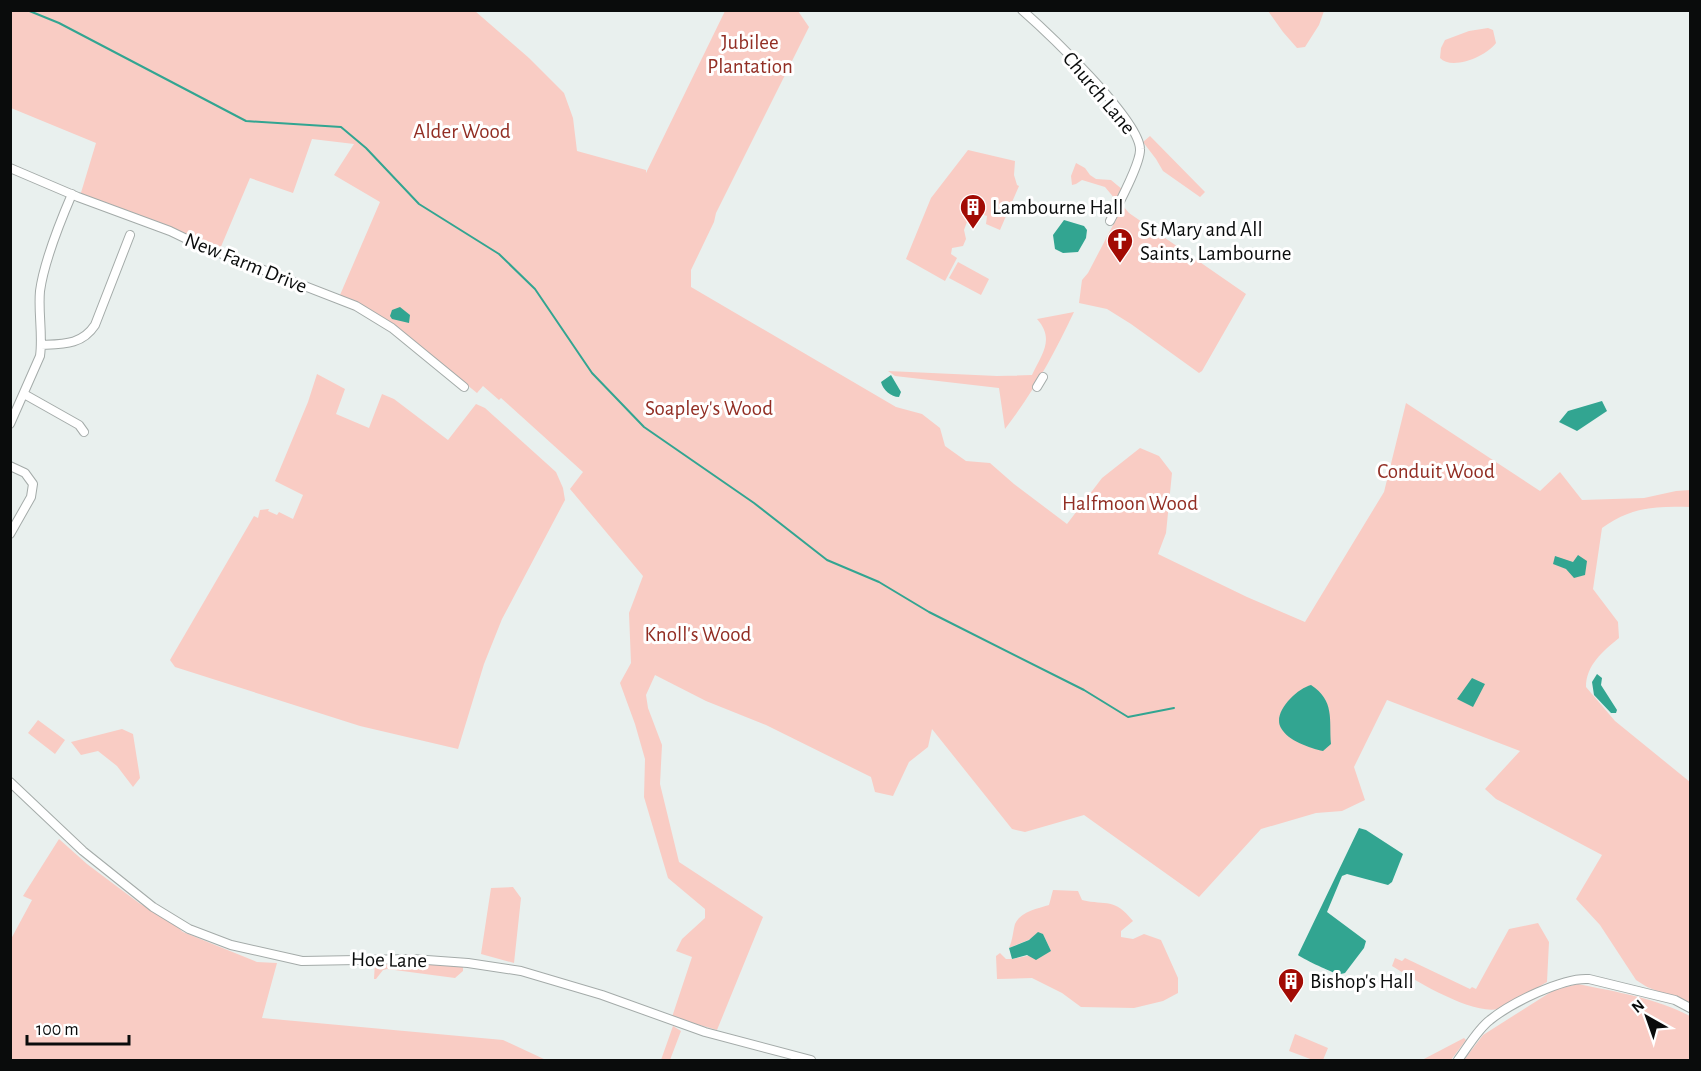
<svg xmlns="http://www.w3.org/2000/svg" width="1701" height="1071" font-family="'Alegreya Sans',sans-serif">
<style>
.green{fill:#f9ccc4}
.water{fill:#32a591}
.lines{fill:none;stroke-linecap:round;stroke-linejoin:round}
.stream{stroke:#32a591;stroke-width:2}
.minor-casing{stroke:#a4aba9;stroke-width:10}
.minor{stroke:#fff;stroke-width:8}
.labels{text-anchor:middle;dominant-baseline:central;stroke-width:6;stroke-linejoin:round;paint-order:stroke}
.park-label{font-size:21px;fill:#922e24;stroke:#fff}
.street-label{font-size:21px;fill:#0a0c0c;stroke:#fff}
.poi-label{font-size:21px;fill:#0a0c0c;stroke:#fff;text-anchor:start}
</style>
<rect width="100%" height="100%" fill="#e9f0ee"/>
<!-- green -->
<path class="green" d="M 10,11 L 475,11 L 529,58 L 564,93 L 573,118 L 577,151 L 646,170 L 646,173 L 725,11 L 798,11 L 809,27 L 716,213 L 714,222 L 691,270 L 691,287 L 896,407 L 922,414 L 940,428 L 945,446 L 966,461 L 990,463 L 1014,484 L 1067,524 L 1102,478 L 1140,448 L 1159,456 L 1172,473 L 1166,533 L 1158,554 L 1247,597 L 1305,622 L 1384,492 L 1406,403 L 1540,491 L 1560,472 L 1582,500 L 1644,498 L 1676,491 L 1690,490 L 1690,507 C 1655,506 1631,507 1602,528 L 1593,589 L 1618,622 L 1619,638 C 1603,651 1586,665 1586,687 L 1615,721 L 1690,782 L 1690,1004 L 1647,987 L 1636,980 L 1600,925 L 1576,899 L 1602,855 L 1496,799 L 1485,789 L 1520,751 L 1387,700 L 1354,767 L 1365,800 L 1342,811 L 1316,813 L 1261,829 L 1199,897 L 1084,815 L 1025,832 L 1012,829 L 932,729 L 928,747 L 909,762 L 893,796 L 875,792 L 871,777 L 766,725 L 706,701 L 655,675 L 646,695 L 648,708 L 662,745 L 660,784 L 679,862 L 763,917 L 717,1030 L 672,1017 L 692,957 L 676,951 L 682,939 L 705,918 L 705,909 L 668,878 L 644,797 L 645,759 L 635,724 L 620,683 L 631,663 L 629,613 L 643,576 L 570,489 L 583,472 L 501,398 L 499,400 L 483,386 L 477,393 L 409,338 L 360,304 L 340,295 L 380,202 L 334,175 L 354,144 L 312,139 L 293,193 L 250,178 L 220,249 L 175,230 L 80,196 L 96,143 L 11,108 Z
M 1268,11 L 1324,11 L 1319,25 L 1305,47 L 1297,48 L 1283,32 Z
M 1488,28 L 1493,30 L 1496,43 C 1487,56 1452,71 1440,58 L 1441,48 L 1445,40 L 1469,31 Z
M 1150,136 L 1205,192 L 1200,197 L 1163,171 L 1156,159 L 1143,142 Z
M 968,150 L 1015,161 L 1014,175 L 1017,185 L 1019,186 L 1000,230 L 986,224 L 987,216 L 971,211 L 964,230 L 966,239 L 963,246 L 952,248 L 951,254 L 957,258 L 945,281 L 906,259 L 931,198 Z
M 1076,163 L 1085,168 L 1090,175 L 1096,179 L 1111,180 L 1123,190 L 1114,210 L 1110,210 L 1115,199 L 1105,187 L 1082,180 L 1076,184 L 1072,185 L 1071,176 Z
M 1123,206 L 1129,213 L 1246,294 L 1202,371 L 1199,373 L 1131,324 L 1107,309 L 1079,303 L 1082,280 L 1088,273 Z
M 958,262 L 989,279 L 981,295 L 949,278 Z
M 1074,312 C 1053,356 1034,391 1005,429 L 999,388 L 895,376 L 888,371 L 997,376 L 1032,375 C 1042,354 1055,339 1037,319 Z
M 317,374 L 345,389 L 336,414 L 369,428 L 382,394 L 394,399 L 448,440 L 476,404 L 485,408 L 556,472 L 563,488 L 565,500 L 502,619 L 484,664 L 458,749 L 360,726 L 175,667 L 170,660 L 254,516 L 258,518 L 260,510 L 269,509 L 268,511 L 277,515 L 279,512 L 293,519 L 303,495 L 275,481 L 308,402 Z
M 38,720 L 65,740 L 55,754 L 28,733 Z
M 122,729 L 133,734 L 140,778 L 133,787 L 117,766 L 98,751 L 81,755 L 71,742 Z
M 59,839 L 87,864 L 139,903 L 173,923 L 183,932 L 257,962 L 277,963 L 262,1018 L 503,1040 L 546,1060 L 11,1060 L 11,939 L 32,900 L 23,896 Z
M 513,887 L 521,898 L 514,963 L 481,954 L 491,888 Z
M 1053,890 L 1078,891 L 1082,900 C 1107,906 1114,897 1133,921 L 1121,931 L 1121,937 L 1133,939 L 1144,934 L 1161,940 L 1178,978 L 1178,993 L 1163,1001 L 1134,1008 L 1081,1007 L 1062,993 L 1032,978 L 997,979 L 996,956 L 1000,953 L 1006,959 L 1012,959 L 1051,951 L 1043,934 L 1009,948 C 1013,939 1013,931 1015,924 C 1021,911 1037,909 1049,905 Z
M 1538,923 L 1549,942 L 1547,982 C 1535,989 1510,1006 1498,1009 C 1472,1015 1414,980 1392,966 L 1395,958 L 1402,961 L 1405,958 L 1470,989 L 1472,987 L 1476,989 L 1509,929 Z
M 375,962 L 463,966 L 463,971 L 455,978 L 387,969 L 383,970 L 376,979 L 374,979 Z
M 1578,984 C 1617,992 1655,998 1690,1016 L 1690,1060 L 1464,1060 L 1483,1035 L 1554,990 Z
M 673,1026 L 681,1031 L 670,1060 L 661,1060 Z
M 1295,1034 L 1328,1048 L 1323,1060 L 1313,1060 L 1289,1051 Z
M 1464,1038 L 1466,1040 L 1451,1060 L 1422,1060 Z"/>
<!-- water -->
<path class="water" d="M 1064,220 L 1084,226 L 1087,230 L 1086,238 L 1078,252 L 1063,253 L 1055,249 L 1053,235 Z
M 400,307 L 410,315 L 409,323 L 392,319 L 390,316 L 392,310 Z
M 891,375 L 901,392 L 899,397 C 891,397 883,390 881,382 Z
M 1602,401 L 1607,411 L 1577,431 L 1559,422 L 1568,411 Z
M 1578,555 L 1587,561 L 1585,575 L 1574,578 L 1566,569 L 1553,564 L 1555,556 L 1573,562 Z
M 1597,674 L 1602,678 L 1601,685 L 1617,710 L 1616,713 L 1611,713 L 1594,695 L 1592,682 Z
M 1472,678 L 1485,684 L 1473,707 L 1457,699 Z
M 1311,685 C 1335,701 1329,719 1331,744 L 1323,751 C 1310,748 1288,741 1281,728 C 1272,713 1296,689 1311,685 Z
M 1359,828 L 1366,830 L 1403,854 L 1392,882 L 1388,885 L 1347,874 L 1342,876 L 1327,912 L 1366,941 L 1364,948 L 1345,973 C 1340,974 1340,975 1335,973 C 1329,971 1301,958 1298,955 Z
M 1038,932 L 1043,934 L 1051,951 L 1036,960 L 1027,955 L 1012,959 L 1009,948 L 1029,940 Z"/>
<g class="lines">
<!-- stream -->
<path class="stream" d="M 27,10 L 59,23 L 246,121 L 341,127 L 366,148 L 419,204 L 499,254 L 535,289 L 592,373 L 644,427 L 754,503 L 827,560 L 879,582 L 929,612 L 1084,690 L 1128,717 L 1174,708"/>
<!-- minor casing -->
<g class="minor-casing">
<path id="minor" d="M 1022,10 C 1047,32 1139,119 1140,149 C 1141,163 1117,207 1110,221
M 10,168 L 78,197 L 170,231 L 199,245 L 356,306 L 392,328 L 464,387
M 41,345 C 63,344 82,345 95,325 L 130,235
M 1037,387 L 1043,377
M 24,394 L 79,425 L 84,432
M 10,424 L 40,356 C 43,335 38,313 40,291 C 44,262 60,222 72,194
M 10,466 L 25,473 L 33,484 L 31,497 L 10,534
M 10,782 L 83,851 L 153,907 L 189,929 L 231,945 L 302,961 L 413,959 L 468,963 L 521,971 L 602,995 L 705,1032 L 811,1060
M 1458,1060 C 1468,1047 1477,1030 1490,1020 C 1511,1003 1563,977 1589,979 L 1675,1000 L 1690,1008"/>
</g>
<!-- minor -->
<use href="#minor" class="minor"/>
</g>
<!-- icons -->
<defs>
<g id="building-pin" transform="scale(1.35)"><path d="M0 17L-7.5 6A9.5 9.5 0 1 1 7.5 6Z" fill="#a20b04" stroke="#fff"/><path d="M-4-6H4V6H1V3H-1V6H-4ZM-2.5-4.3h1.7v1.8h-1.7ZM.8-4.3h1.7v1.8H.8ZM-2.5-1h1.7V.8h-1.7ZM.8-1h1.7V.8H.8Z" fill="#fff"/></g>
<g id="church-pin" transform="scale(1.35)"><path d="M0 17L-7.5 6A9.5 9.5 0 1 1 7.5 6Z" fill="#a20b04" stroke="#fff"/><path d="M-1.2-6h2.4v3.5h3.3v2.4h-3.3V6h-2.4V-.1h-3.3v-2.4h3.3Z" fill="#fff"/></g>
</defs>
<g fill-rule="evenodd">
<use href="#building-pin" x="973" y="207"/>
<use href="#church-pin" x="1120" y="241"/>
<use href="#building-pin" x="1291" y="981"/>
</g>
<g class="labels">
<!-- park labels -->
<g class="park-label">
<text x="750" y="42">Jubilee<tspan x="750" dy="24">Plantation</tspan></text>
<text x="462" y="131">Alder Wood</text>
<text x="709" y="408">Soapley's Wood</text>
<text x="1436" y="471">Conduit Wood</text>
<text x="1130" y="503">Halfmoon Wood</text>
<text x="698" y="634">Knoll's Wood</text>
</g>
<!-- street labels -->
<g class="street-label">
<text transform="translate(1099 93) rotate(50)">Church Lane</text>
<text transform="translate(246 263) rotate(22)">New Farm Drive</text>
<text transform="translate(389 960) rotate(1)">Hoe Lane</text>
</g>
<!-- poi labels -->
<g class="poi-label">
<text x="992" y="207">Lambourne Hall</text>
<text x="1140" y="229">St Mary and All<tspan x="1140" dy="24">Saints, Lambourne</tspan></text>
<text x="1310" y="981">Bishop's Hall</text>
</g>
</g>
<!-- border -->
<rect width="1701" height="1071" fill="none" stroke="#0a0c0c" stroke-width="24"/>
<!-- north arrow -->
<g transform="translate(1647 1017) rotate(320)" stroke="#ffffff" stroke-width="4.5" paint-order="stroke">
<path d="M0-4.5L10 22L0 15L-10 22Z" fill="#0a0c0c"/>
<text y="-9" font-size="16" font-weight="bold" text-anchor="middle" fill="#0a0c0c">N</text>
</g>
<!-- scale -->
<path d="M27 1035v9h102v-9" fill="none" stroke="#0a0c0c" stroke-width="3"/>
<text x="36" y="1035" font-size="18" fill="#0a0c0c" stroke="#ffffff" stroke-width="4.5" paint-order="stroke">100 m</text>
</svg>
